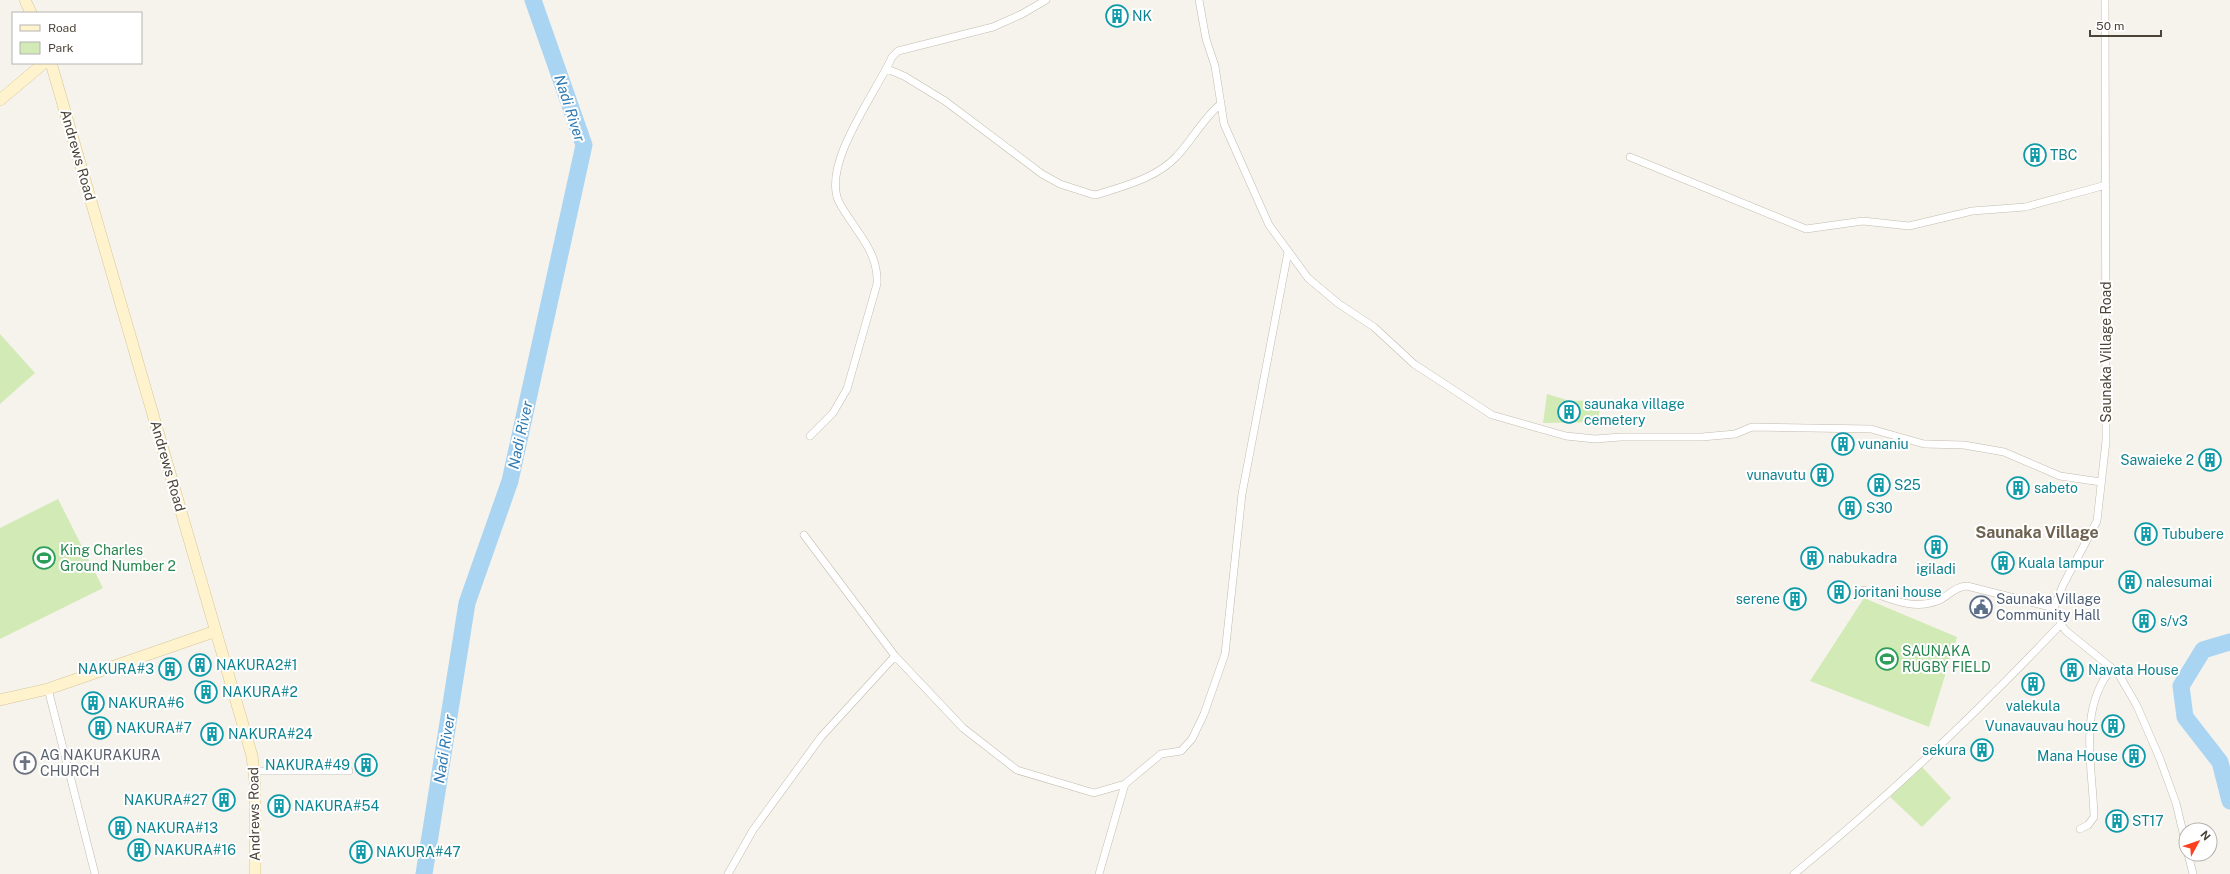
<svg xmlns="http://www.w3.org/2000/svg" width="2230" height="874" font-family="'Public Sans',sans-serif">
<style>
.green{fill:#d2eab5}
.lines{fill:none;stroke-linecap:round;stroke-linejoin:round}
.river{stroke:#a9d4f2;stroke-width:17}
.street-casing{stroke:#c2bbae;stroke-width:8}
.secondary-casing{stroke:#d6c79b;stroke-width:12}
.street{stroke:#fff;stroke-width:7}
.secondary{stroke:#fff3cd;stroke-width:11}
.labels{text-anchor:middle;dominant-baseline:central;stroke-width:4;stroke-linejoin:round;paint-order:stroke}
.culture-label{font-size:14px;fill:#0d838f;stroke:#fff;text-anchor:start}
.street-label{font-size:14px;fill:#4b4439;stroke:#fff}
.leisure-label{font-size:14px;fill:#27864d;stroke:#fff;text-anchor:start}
.service-label{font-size:14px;fill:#4e5e75;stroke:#fff;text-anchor:start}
.worship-label{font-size:14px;fill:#5b616d;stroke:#fff;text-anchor:start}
.water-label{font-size:15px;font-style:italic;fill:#2e7ab2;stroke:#fff}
.quarter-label{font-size:16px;font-weight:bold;fill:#6e6250;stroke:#fff}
</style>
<rect width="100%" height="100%" fill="#f6f3ec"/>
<!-- green -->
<path class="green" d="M 0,334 L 35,373 L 0,404 Z
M 1547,394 L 1570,401 L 1601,400 L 1598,422 L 1543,423 Z
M 58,499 L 103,588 L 0,639 L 0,528 Z
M 1864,598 L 1957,637 L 1929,727 L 1810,681 Z
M 1922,767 L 1951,798 L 1922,827 L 1890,797 Z"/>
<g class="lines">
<!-- river -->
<path class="river" d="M 2230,642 L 2203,650 L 2181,686 L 2185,717 L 2220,762 L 2230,801
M 424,874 L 467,603 L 510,481 L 584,145 L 533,0"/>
<!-- street casing -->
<g class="street-casing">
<path id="street" d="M 1199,0 L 1206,39 L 1215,66 L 1224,124 L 1269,225 L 1308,278 L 1339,304 L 1374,327 L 1414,364 L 1492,415 L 1566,436 L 1595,439 L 1621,437 L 1702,437 L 1735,434 L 1752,427 L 1871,429 L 1924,444 L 1964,445 L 2004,452 L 2060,476 L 2101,482
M 2105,0 L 2106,441 L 2097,521 L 2063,585 L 2054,608 L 2061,624 L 2066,631 L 2118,673 L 2137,706 L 2160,759 L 2176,803 L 2186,845
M 887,69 L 904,76 L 945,101 L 1042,174 L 1060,184 L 1091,194 L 1096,195 C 1124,186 1157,178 1177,156 C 1189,144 1208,112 1221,104
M 1630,157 L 1806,229 L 1863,221 L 1909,226 L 1972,211 L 2025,207 L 2106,185
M 810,436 L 833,413 L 847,389 L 877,284 C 879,250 853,229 839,202 C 821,164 876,93 892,57 L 898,51 L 993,27 L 1022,14 L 1046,0
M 804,535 L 895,656 L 963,728 L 1017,770 L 1094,793 L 1125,784 L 1161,754 L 1181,751 L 1192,739 L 1204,714 L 1225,654 L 1242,494 L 1288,252
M 1864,590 C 1888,597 1911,611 1937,601 C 1948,597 1955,586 1967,586 L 2054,608
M 48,689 L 95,874
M 254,771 L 349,771
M 2080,829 L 2088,825 L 2094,817 C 2093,767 2077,710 2112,668
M 2188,854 L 2193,874
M 728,874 L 753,830 L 821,737 L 895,656
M 1099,874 L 1125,784
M 1794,874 C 1888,797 1977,713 2061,624"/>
</g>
<!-- secondary casing -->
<g class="secondary-casing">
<path id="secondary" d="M 25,0 L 31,13
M 51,63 L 252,756 L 255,781 L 255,874
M 0,100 L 44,63
M 0,700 L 48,689 L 216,631"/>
</g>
<!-- street -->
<use href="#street" class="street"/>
<!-- secondary -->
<use href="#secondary" class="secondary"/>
</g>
<!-- icons -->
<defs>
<g id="building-ring" transform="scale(1.15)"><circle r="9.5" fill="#fff" stroke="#0f9aa8" stroke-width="1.5"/><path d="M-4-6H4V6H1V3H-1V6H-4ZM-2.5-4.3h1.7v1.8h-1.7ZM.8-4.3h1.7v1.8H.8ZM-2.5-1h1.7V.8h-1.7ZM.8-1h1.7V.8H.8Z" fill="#0f9aa8"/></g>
<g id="stadium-ring" transform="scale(1.15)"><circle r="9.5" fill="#fff" stroke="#2e9e5b" stroke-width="1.5"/><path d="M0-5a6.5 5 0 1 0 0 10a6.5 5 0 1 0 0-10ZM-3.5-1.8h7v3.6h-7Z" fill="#2e9e5b"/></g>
<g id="civic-ring" transform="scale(1.15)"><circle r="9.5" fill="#fff" stroke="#5c6f8a" stroke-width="1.5"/><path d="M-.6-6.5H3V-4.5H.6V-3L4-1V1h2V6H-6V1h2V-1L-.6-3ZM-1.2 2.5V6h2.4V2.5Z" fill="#5c6f8a"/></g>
<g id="church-ring" transform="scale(1.15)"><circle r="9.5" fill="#fff" stroke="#6b7280" stroke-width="1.5"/><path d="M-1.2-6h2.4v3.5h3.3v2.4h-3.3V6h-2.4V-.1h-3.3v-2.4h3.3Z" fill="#6b7280"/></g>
</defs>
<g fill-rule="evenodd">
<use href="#building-ring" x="1117" y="16"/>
<use href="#building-ring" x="2035" y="155"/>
<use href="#building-ring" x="1569" y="412"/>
<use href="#building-ring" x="1843" y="444"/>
<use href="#building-ring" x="2210" y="460"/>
<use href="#building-ring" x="1822" y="475"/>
<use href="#building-ring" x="1879" y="485"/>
<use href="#building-ring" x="2018" y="488"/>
<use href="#building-ring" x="1850" y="508"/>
<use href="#building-ring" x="2146" y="534"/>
<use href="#building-ring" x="1936" y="547"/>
<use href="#stadium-ring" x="44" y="558"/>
<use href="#building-ring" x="1812" y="558"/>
<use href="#building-ring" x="2003" y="563"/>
<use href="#building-ring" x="2130" y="582"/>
<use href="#building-ring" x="1839" y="592"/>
<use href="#building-ring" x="1795" y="599"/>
<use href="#civic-ring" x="1981" y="607"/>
<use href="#building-ring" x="2144" y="621"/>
<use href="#stadium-ring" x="1887" y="659"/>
<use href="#building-ring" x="200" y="665"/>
<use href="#building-ring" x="170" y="669"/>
<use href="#building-ring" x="2072" y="670"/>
<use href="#building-ring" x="2033" y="684"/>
<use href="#building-ring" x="206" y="692"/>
<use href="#building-ring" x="93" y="703"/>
<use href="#building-ring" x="2113" y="726"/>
<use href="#building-ring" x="100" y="728"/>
<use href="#building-ring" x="212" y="734"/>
<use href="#building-ring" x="1982" y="750"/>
<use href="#building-ring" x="2134" y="756"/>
<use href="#church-ring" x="25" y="763"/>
<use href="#building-ring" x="366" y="765"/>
<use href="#building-ring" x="224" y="800"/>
<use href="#building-ring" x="279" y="806"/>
<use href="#building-ring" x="2117" y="821"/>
<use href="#building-ring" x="120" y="828"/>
<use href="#building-ring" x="139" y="850"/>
<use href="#building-ring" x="361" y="852"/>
</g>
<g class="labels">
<!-- culture labels -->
<g class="culture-label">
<text x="1132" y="16">NK</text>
<text x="2050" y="155">TBC</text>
<text x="1584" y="404">saunaka village<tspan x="1584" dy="16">cemetery</tspan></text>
<text x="1858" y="444">vunaniu</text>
<text x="2194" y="460" text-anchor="end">Sawaieke 2</text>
<text x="1806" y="475" text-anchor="end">vunavutu</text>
<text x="1894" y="485">S25</text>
<text x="2034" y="488">sabeto</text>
<text x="1866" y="508">S30</text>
<text x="2162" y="534">Tububere</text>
<text x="1828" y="558">nabukadra</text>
<text x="2018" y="563">Kuala lampur</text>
<text x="1936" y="569" text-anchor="middle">igiladi</text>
<text x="2146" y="582">nalesumai</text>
<text x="1854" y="592">joritani house</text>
<text x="1780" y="599" text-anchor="end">serene</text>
<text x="2160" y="621">s/v3</text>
<text x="216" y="665">NAKURA2#1</text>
<text x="154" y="669" text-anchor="end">NAKURA#3</text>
<text x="2088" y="670">Navata House</text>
<text x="222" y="692">NAKURA#2</text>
<text x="108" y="703">NAKURA#6</text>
<text x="2033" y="706" text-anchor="middle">valekula</text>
<text x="2098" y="726" text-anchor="end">Vunavauvau houz</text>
<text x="116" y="728">NAKURA#7</text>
<text x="228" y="734">NAKURA#24</text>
<text x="1966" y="750" text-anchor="end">sekura</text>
<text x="2118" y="756" text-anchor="end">Mana House</text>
<text x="350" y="765" text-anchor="end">NAKURA#49</text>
<text x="208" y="800" text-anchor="end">NAKURA#27</text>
<text x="294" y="806">NAKURA#54</text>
<text x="2132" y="821">ST17</text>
<text x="136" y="828">NAKURA#13</text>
<text x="154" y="850">NAKURA#16</text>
<text x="376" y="852">NAKURA#47</text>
</g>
<!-- street labels -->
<g class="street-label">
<text transform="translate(78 155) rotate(74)">Andrews Road</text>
<text transform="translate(2106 352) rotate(-90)">Saunaka Village Road</text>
<text transform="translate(168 466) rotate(74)">Andrews Road</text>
<text transform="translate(254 814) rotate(-91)">Andrews Road</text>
</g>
<!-- leisure labels -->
<g class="leisure-label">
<text x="60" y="550">King Charles<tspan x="60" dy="16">Ground Number 2</tspan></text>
<text x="1902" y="651">SAUNAKA<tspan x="1902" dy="16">RUGBY FIELD</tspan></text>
</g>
<!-- service labels -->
<g class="service-label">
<text x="1996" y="599">Saunaka Village<tspan x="1996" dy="16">Community Hall</tspan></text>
</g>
<!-- worship labels -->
<g class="worship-label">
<text x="40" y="755">AG NAKURAKURA<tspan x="40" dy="16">CHURCH</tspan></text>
</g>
<!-- water labels -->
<g class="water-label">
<text transform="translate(570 108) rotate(72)">Nadi River</text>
<text transform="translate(520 435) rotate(-78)">Nadi River</text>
<text transform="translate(444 749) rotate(-81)">Nadi River</text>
</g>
<!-- quarter labels -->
<g class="quarter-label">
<text x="2037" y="532">Saunaka Village</text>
</g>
</g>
<!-- legend -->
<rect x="12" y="12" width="130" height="52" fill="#ffffff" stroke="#b7b4b0"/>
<rect x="20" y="25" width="20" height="6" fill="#fff3cd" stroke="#b7b4b0"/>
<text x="48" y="32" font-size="12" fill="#4b4439">Road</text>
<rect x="20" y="42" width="20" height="12" fill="#d2eab5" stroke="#b7b4b0"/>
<text x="48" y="52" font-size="12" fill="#4b4439">Park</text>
<!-- north arrow -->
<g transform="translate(2198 842) rotate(50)"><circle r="19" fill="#ffffff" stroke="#b7b4b0"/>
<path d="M0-3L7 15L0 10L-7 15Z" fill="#fc3f1d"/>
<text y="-6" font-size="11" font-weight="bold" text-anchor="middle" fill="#4b4439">N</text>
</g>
<!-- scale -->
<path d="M2090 30v6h71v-6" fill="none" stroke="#4b4439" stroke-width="2"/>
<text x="2096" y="30" font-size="12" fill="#4b4439" stroke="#ffffff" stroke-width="3" paint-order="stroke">50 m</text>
</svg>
